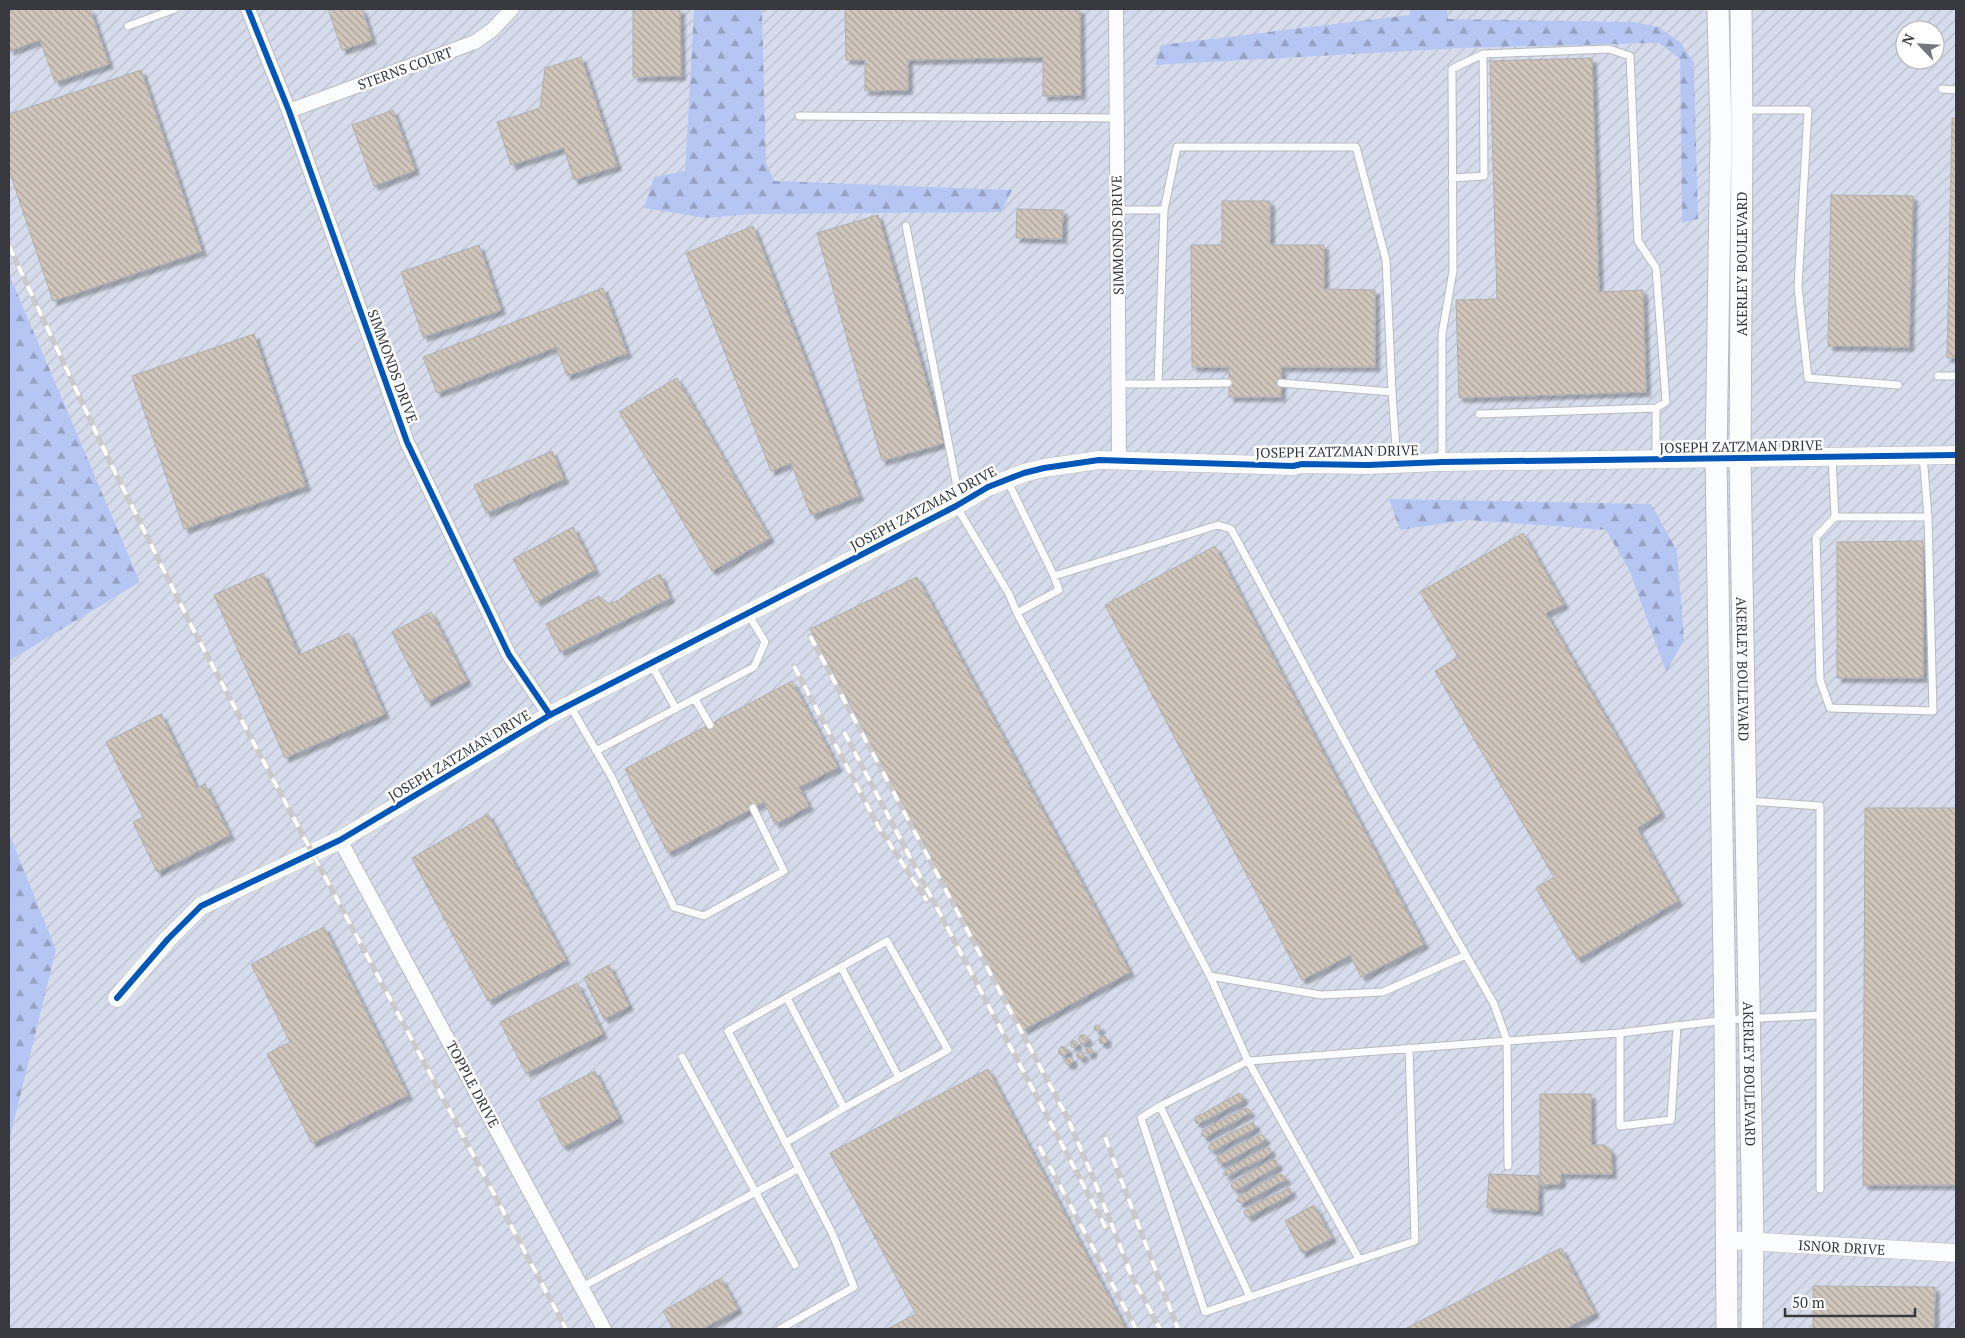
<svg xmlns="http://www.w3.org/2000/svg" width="1965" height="1338" font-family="'PT Serif',serif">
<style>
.industrial{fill:url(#industrial-furrows);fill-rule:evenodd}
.forest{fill:url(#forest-firs)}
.building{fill:url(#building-back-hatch);stroke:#afafb0;filter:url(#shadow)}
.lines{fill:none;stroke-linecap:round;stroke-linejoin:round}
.service-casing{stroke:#b9bbc1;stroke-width:9}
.minor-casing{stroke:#b9bbc1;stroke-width:16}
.tertiary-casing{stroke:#b9bbc1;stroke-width:19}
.primary-casing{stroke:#b9bbc1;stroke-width:23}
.service{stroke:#fbfcfd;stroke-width:7}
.minor{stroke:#fbfcfd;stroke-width:14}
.tertiary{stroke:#fbfcfd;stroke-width:18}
.primary{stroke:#fbfcfd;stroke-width:21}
.rail-casing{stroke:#cacacc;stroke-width:5.5}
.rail{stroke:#fff;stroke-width:4;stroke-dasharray:11;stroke-linecap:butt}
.cycleway-casing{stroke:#fff;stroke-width:9}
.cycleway{stroke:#0057b8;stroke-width:6}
.labels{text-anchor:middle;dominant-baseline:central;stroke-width:5;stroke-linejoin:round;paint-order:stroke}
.street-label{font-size:14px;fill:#37393f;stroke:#fff}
</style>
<defs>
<pattern id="industrial-furrows" width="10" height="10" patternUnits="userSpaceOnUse" patternTransform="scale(1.25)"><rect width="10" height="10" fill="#d6dceb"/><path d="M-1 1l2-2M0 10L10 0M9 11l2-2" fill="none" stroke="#b8becb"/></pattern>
<pattern id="forest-firs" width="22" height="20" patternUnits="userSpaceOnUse" patternTransform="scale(1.25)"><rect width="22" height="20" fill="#b6c6f2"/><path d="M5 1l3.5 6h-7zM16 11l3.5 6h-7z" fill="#95a2c5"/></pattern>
<pattern id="building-back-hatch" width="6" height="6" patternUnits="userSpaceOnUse" patternTransform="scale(1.25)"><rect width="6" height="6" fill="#d0c6bc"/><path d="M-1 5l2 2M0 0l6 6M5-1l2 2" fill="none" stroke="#aaa29a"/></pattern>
<filter id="shadow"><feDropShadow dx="4.5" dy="4.5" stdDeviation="1" flood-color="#0004"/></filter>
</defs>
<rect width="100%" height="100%" fill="#e6e9f1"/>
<!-- industrial -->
<path class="industrial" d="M 9,9 L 694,9 L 685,171 L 707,218 L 1011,190 L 774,182 L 766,162 L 762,9 L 1410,9 L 1410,15 L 1155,65 L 1464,48 L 1659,43 L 1680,59 L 1683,223 L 1698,218 L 1694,63 L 1633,22 L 1447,19 L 1447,9 L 1956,9 L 1956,1329 L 9,1329 L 9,1142 L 56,950 L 9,833 L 9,661 L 140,582 L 9,274 ZM 1905,30 L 1935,30 L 1935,60 L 1905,60 ZM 1389,499 L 1651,504 L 1666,672 L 1630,572 L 1606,530 L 1467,520 L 1400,530 Z"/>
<!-- forest -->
<path class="forest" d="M 694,9 L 762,9 L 766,162 L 774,181 L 1012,190 L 1001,212 L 753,214 L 707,218 L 644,208 L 654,177 L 685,171 Z
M 1410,9 L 1447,9 L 1448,19 L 1633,22 L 1658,27 L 1680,42 L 1694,63 L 1698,219 L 1682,223 L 1680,59 L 1659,43 L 1464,48 L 1155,65 L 1161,45 L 1410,15 Z
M 9,274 L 140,582 L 9,661 Z
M 1389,499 L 1651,504 L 1677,551 L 1684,640 L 1666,672 L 1630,572 L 1606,530 L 1467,520 L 1400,530 Z
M 9,833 L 56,950 L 9,1142 Z"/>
<!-- building -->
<path class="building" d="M 9,9 L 90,9 L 109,64 L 55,82 L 40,40 L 9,51 Z
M 328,9 L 362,9 L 372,40 L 342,50 Z
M 633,9 L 680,9 L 681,76 L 633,77 Z
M 845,9 L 1080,9 L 1081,95 L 1043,96 L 1043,57 L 908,60 L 908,90 L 865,91 L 865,60 L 846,60 Z
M 581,57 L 617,166 L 574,180 L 564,148 L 511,165 L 497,122 L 540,108 L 545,68 Z
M 1592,58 L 1599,292 L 1643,290 L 1646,392 L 1459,398 L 1456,300 L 1497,299 L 1490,61 Z
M 141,70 L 202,251 L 53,301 L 9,170 L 9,114 Z
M 393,110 L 415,170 L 374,186 L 352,125 Z
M 1952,118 L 1956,118 L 1956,358 L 1947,358 Z
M 1831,195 L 1913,196 L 1909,347 L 1828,346 Z
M 1222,201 L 1270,201 L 1270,245 L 1324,245 L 1324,289 L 1375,290 L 1375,367 L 1281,367 L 1281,397 L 1229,397 L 1229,367 L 1192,367 L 1191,245 L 1222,245 Z
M 1017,209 L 1063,210 L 1062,239 L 1016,238 Z
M 878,215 L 944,443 L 882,461 L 817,233 Z
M 753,226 L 859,496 L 811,515 L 791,463 L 771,471 L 686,253 Z
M 479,245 L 501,310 L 423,337 L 401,272 Z
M 603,288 L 627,353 L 567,376 L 556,347 L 437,393 L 423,357 Z
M 254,334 L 306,486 L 184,529 L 132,376 Z
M 677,378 L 770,538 L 712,571 L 619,412 Z
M 552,451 L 564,479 L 486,513 L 474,485 Z
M 573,527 L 595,570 L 536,602 L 513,559 Z
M 1523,533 L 1564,604 L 1546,613 L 1661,813 L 1637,828 L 1678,901 L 1577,959 L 1536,888 L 1554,877 L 1435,671 L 1458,657 L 1420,592 Z
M 1923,541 L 1923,678 L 1837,678 L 1837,542 Z
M 1215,546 L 1424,944 L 1361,977 L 1350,955 L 1302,980 L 1105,605 Z
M 263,573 L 299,655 L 349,633 L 385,714 L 285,758 L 214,595 Z
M 660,574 L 670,598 L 560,652 L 546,624 L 599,596 L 608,604 L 619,600 L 634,588 Z
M 917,577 L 1130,972 L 1023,1030 L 810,629 Z
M 431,612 L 467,681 L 427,702 L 392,632 Z
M 792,681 L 838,767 L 799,787 L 809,806 L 775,824 L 764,802 L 668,853 L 625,769 Z
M 161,714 L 197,788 L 205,784 L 230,835 L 157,872 L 133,822 L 143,817 L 106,742 Z
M 1865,808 L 1956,808 L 1956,1185 L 1863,1185 Z
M 488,814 L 566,960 L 488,1001 L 412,858 Z
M 324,927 L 408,1095 L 312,1143 L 267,1054 L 290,1042 L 251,964 Z
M 609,965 L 629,1006 L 604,1019 L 584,978 Z
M 577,983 L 603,1034 L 526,1073 L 500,1022 Z
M1094 1028a3 3 0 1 1 6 0a3 3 0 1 1-6 0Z
M1078.5 1039a4.5 4.5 0 1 1 9 0a4.5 4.5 0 1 1-9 0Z
M1099 1040a4 4 0 1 1 8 0a4 4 0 1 1-8 0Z
M1070.5 1044a3.5 3.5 0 1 1 7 0a3.5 3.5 0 1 1-7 0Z
M1058.5 1051a4.5 4.5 0 1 1 9 0a4.5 4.5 0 1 1-9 0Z
M1085.5 1051a3.5 3.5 0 1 1 7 0a3.5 3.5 0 1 1-7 0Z
M1076.5 1055a3.5 3.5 0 1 1 7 0a3.5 3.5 0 1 1-7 0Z
M1065 1061a4 4 0 1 1 8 0a4 4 0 1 1-8 0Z
M 988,1069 L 1126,1329 L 887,1329 L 916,1314 L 830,1153 Z
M 595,1071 L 619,1118 L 563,1147 L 539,1100 Z
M 1239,1093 L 1243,1096 L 1242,1101 L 1198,1124 L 1195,1122 L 1195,1118 Z
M 1540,1094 L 1591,1094 L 1591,1145 L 1604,1145 L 1611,1150 L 1612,1174 L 1561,1174 L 1561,1181 L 1559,1184 L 1540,1185 Z
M 1246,1108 L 1250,1110 L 1250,1113 L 1205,1137 L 1201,1135 L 1203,1130 Z
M 1253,1122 L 1256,1127 L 1252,1130 L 1212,1151 L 1208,1148 L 1211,1143 Z
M 1261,1134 L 1265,1138 L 1264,1141 L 1222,1164 L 1219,1164 L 1217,1160 L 1218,1156 Z
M 1266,1148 L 1270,1148 L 1271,1152 L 1269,1155 L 1226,1176 L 1223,1174 L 1227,1169 Z
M 1271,1160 L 1276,1161 L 1278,1166 L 1240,1188 L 1234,1190 L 1231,1187 L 1232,1183 Z
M 1280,1174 L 1286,1177 L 1285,1180 L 1242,1203 L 1237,1201 L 1239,1196 Z
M 1489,1174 L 1539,1176 L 1538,1211 L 1487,1208 Z
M 1290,1188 L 1292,1193 L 1286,1197 L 1248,1217 L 1245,1215 L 1244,1211 L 1257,1203 Z
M 1314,1205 L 1332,1238 L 1302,1253 L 1285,1221 Z
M 1561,1248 L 1595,1313 L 1565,1329 L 1405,1329 Z
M 721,1278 L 738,1309 L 702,1329 L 673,1329 L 663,1311 Z
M 1813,1286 L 1935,1287 L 1934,1329 L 1813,1329 Z"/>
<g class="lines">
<!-- service casing -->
<g class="service-casing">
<path id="service" d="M 128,26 L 175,9
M 1942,89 L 1956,90
M 1745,110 L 1808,110 L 1798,287 L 1808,378 L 1898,385
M 799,116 L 1116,118
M 1452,178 L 1484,176 L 1483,54
M 1117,210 L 1164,210 L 1177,147 L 1356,147 L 1386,260 L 1392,392
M 906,226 L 958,492 L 956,506 L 1009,594 L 1017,613 L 1210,976 L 1248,1061 L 1359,1259
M 1938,376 L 1956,376
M 1281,383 L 1392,392 L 1397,462
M 1119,384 L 1158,384 L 1164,210
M 1158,384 L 1228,383
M 1479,414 L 1656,408 L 1656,458
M 1832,458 L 1835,517 L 1816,537 L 1820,680 L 1830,708 L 1933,711 L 1928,517
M 1442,462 L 1442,334 L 1453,271 L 1452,69 L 1483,54 L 1609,49 L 1630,56 L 1638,241 L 1656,268 L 1666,402 L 1656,408
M 1007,480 L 1054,576 L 1059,590 L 1017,613
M 1835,517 L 1928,517 L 1923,455
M 1054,576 L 1218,525 L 1231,529 L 1370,788 L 1494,1004 L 1507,1041 L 1248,1061 L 1160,1106 L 1141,1118 L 1205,1312 L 1415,1241 L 1409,1048
M 651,664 L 676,709
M 695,699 L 710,725
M 570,706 L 611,776 L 674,907 L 704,916 L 784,871 L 753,808
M 596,751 L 754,667 L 765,642 L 748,614
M 1749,801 L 1820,806 L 1820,1189
M 841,967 L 899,1078
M 1210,976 L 1321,995 L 1383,992 L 1466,955
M 787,998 L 844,1108
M 1677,1025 L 1671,1120 L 1620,1126 L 1620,1033 L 1725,1020 L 1820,1015
M 682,1057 L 795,1265
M 1160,1106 L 1250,1297
M 1508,1166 L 1507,1041 L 1620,1033
M 582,1287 L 798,1169
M 780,1329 L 854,1287 L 833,1235 L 728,1031 L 887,941 L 948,1050 L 844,1108 L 785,1143"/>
</g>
<!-- minor casing -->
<g class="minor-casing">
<path id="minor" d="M 248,9 L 289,111 L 407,442 L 509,655 L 550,715
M 1116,9 L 1119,461
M 289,111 L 475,42 L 492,30 L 512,9
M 340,840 L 604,1329"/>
</g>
<!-- tertiary casing -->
<g class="tertiary-casing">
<g id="tertiary">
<path d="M 117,998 L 168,939 L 201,906 L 340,840 L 550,715 L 956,506 L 988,487 L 1024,473 L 1044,468 L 1099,460 L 1293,466 L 1302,464 L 1368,465 L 1442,462 L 1956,455"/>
<path id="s1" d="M 1727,1240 L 1956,1253"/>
</g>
</g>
<!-- primary casing -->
<g class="primary-casing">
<g id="primary">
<path d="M 1718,9 L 1721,132 L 1716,459 L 1725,1020 L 1727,1329"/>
<path id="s2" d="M 1741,9 L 1742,132 L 1740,459 L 1753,1240 L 1752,1329"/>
</g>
</g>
<!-- service -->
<use href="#service" class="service"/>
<!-- minor -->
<use href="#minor" class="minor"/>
<!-- tertiary -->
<use href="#tertiary" class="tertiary"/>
<!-- primary -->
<use href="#primary" class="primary"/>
<!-- rail casing -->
<g class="rail-casing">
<path id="rail" d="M 9,246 L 109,460 L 194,631 L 566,1329
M 810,636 L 1067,1117 L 1092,1175 L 1130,1271
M 794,666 L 878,826 L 927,901
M 844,732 L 1106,1228
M 1105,1137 L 1178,1329
M 1039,1146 L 1136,1329
M 1126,1265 L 1160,1329"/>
</g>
<!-- rail -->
<use href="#rail" class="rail"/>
<!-- cycleway casing -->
<g class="cycleway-casing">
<path id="cycleway" d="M 248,9 L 289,111 L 407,442 L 509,655 L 550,715
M 117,998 L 168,939 L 201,906 L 340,840 L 550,715 L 956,506 L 988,487 L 1024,473 L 1044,468 L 1099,460 L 1293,466 L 1302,464 L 1368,465 L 1442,462 L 1956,455"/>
</g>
<!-- cycleway -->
<use href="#cycleway" class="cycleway"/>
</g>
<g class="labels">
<!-- street labels -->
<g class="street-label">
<text transform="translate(405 68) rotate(-20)">STERNS COURT</text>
<text transform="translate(1117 235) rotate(-91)">SIMMONDS DRIVE</text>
<text transform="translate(1741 264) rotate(-90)">AKERLEY BOULEVARD</text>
<text transform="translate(393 366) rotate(70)">SIMMONDS DRIVE</text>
<text transform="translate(1741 446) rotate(-1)">JOSEPH ZATZMAN DRIVE</text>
<text transform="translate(1337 451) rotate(-1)">JOSEPH ZATZMAN DRIVE</text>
<text transform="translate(923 508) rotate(-28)">JOSEPH ZATZMAN DRIVE</text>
<text stroke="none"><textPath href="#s2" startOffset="660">AKERLEY BOULEVARD</textPath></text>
<text transform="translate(459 755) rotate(-31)">JOSEPH ZATZMAN DRIVE</text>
<text stroke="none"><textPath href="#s2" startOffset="1065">AKERLEY BOULEVARD</textPath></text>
<text transform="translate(473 1084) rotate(62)">TOPPLE DRIVE</text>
<text stroke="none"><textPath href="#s1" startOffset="115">ISNOR DRIVE</textPath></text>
</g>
</g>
<!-- border -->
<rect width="1965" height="1338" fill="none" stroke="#37393f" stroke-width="20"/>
<!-- north arrow -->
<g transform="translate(1920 45) rotate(295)"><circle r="24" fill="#ffffff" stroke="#afb0b2"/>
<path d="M0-4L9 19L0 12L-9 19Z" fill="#74777d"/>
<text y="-8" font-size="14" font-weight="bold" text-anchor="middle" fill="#37393f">N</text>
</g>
<!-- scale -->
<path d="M1785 1308v8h130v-8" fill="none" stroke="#37393f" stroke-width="2.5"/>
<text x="1792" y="1308" font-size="15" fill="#37393f" stroke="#ffffff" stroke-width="4" paint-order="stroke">50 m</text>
</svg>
